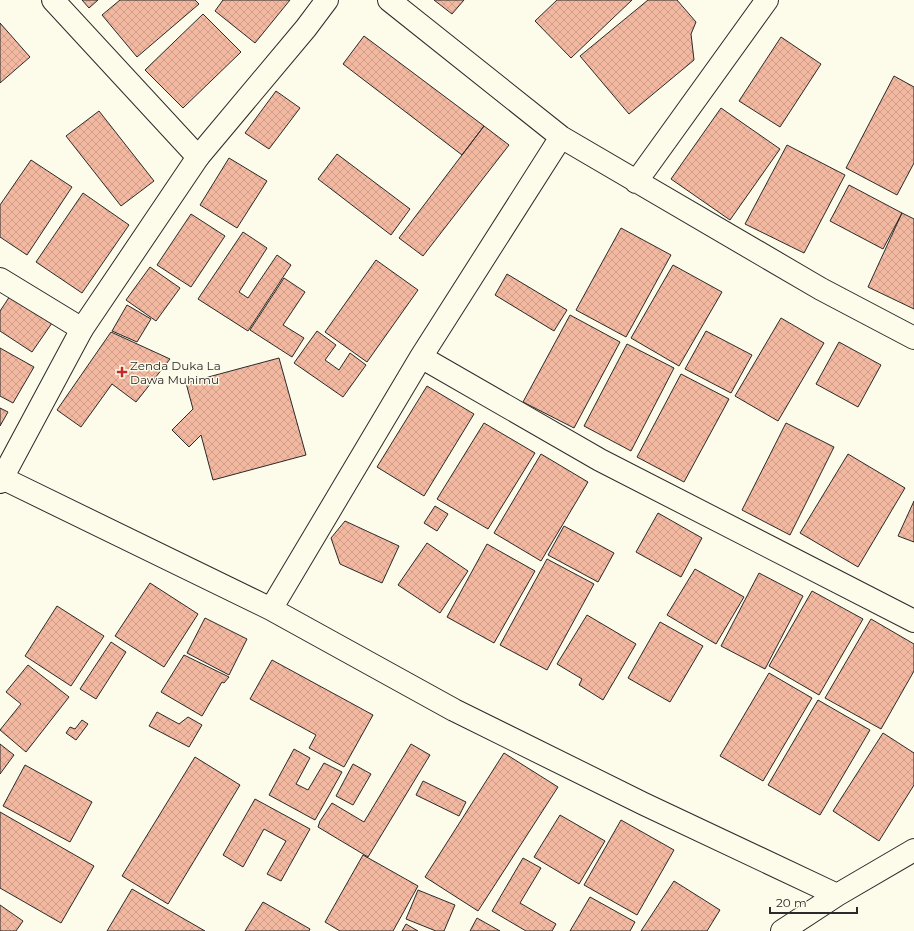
<svg xmlns="http://www.w3.org/2000/svg" width="914" height="931" font-family="Montserrat,sans-serif">
<style>
.building{fill:url(#building-cross-hatch);stroke:#2b2b2b}
.lines{fill:none;stroke-linecap:round;stroke-linejoin:round}
.street-casing{stroke:#2b2b2b;stroke-width:24}
.secondary-casing{stroke:#2b2b2b;stroke-width:24}
.street{stroke:#fdfbea;stroke-width:22}
.secondary{stroke:#fdfbea;stroke-width:22}
.poi-dot{fill:#c62828;stroke:#fdfbea;stroke-width:1.5}
.labels{text-anchor:middle;dominant-baseline:central;stroke-width:3;stroke-linejoin:round;paint-order:stroke}
.poi-label{font-size:12px;fill:#2b2b2b;stroke:#fdfbea;text-anchor:start}
</style>
<defs>
<pattern id="building-cross-hatch" width="8" height="8" patternUnits="userSpaceOnUse"><rect width="8" height="8" fill="#f2b8a0"/><path d="M0 0l8 8M0 8l8-8" fill="none" stroke="#d09e8a"/></pattern>
</defs>
<rect width="100%" height="100%" fill="#fdfbea"/>
<!-- building -->
<path class="building" d="M 82,0 L 98,0 L 89,8 Z
M 120,0 L 195,0 L 199,4 L 137,57 L 102,15 Z
M 223,0 L 290,0 L 255,43 L 215,11 Z
M 434,0 L 464,0 L 452,14 Z
M 557,0 L 632,0 L 571,58 L 535,21 Z
M 648,0 L 677,0 L 696,22 L 691,34 L 694,60 L 629,114 L 580,56 Z
M 203,14 L 241,52 L 183,108 L 145,70 Z
M 0,23 L 30,57 L 0,83 Z
M 364,36 L 484,126 L 462,155 L 343,64 Z
M 781,37 L 821,64 L 780,127 L 739,101 Z
M 894,76 L 914,87 L 914,163 L 897,195 L 846,168 Z
M 276,91 L 300,108 L 269,149 L 245,133 Z
M 721,108 L 780,149 L 730,220 L 671,179 Z
M 99,111 L 154,181 L 121,206 L 66,136 Z
M 484,126 L 509,145 L 423,256 L 399,238 Z
M 787,145 L 845,175 L 804,253 L 745,224 Z
M 337,154 L 410,209 L 391,235 L 318,179 Z
M 229,158 L 267,181 L 237,228 L 200,205 Z
M 31,160 L 72,187 L 27,255 L 0,237 L 0,205 Z
M 849,185 L 902,213 L 883,249 L 830,221 Z
M 83,193 L 129,225 L 82,293 L 36,262 Z
M 902,213 L 914,219 L 914,309 L 868,287 Z
M 191,214 L 225,236 L 191,287 L 157,265 Z
M 621,228 L 671,255 L 626,337 L 576,310 Z
M 243,232 L 267,248 L 239,292 L 248,298 L 277,255 L 291,265 L 248,331 L 198,299 Z
M 376,260 L 418,290 L 367,362 L 325,332 Z
M 673,265 L 722,292 L 679,366 L 631,338 Z
M 150,267 L 180,288 L 156,321 L 126,300 Z
M 507,274 L 567,310 L 554,331 L 495,295 Z
M 284,278 L 305,292 L 283,325 L 304,338 L 292,357 L 250,330 Z
M 10,296 L 52,323 L 32,352 L 0,331 L 0,311 Z
M 127,305 L 151,319 L 137,342 L 112,331 Z
M 570,315 L 620,342 L 574,428 L 523,402 Z
M 781,318 L 824,343 L 778,421 L 735,396 Z
M 317,331 L 336,345 L 325,360 L 339,370 L 350,353 L 366,365 L 343,397 L 294,363 Z
M 706,331 L 752,355 L 731,393 L 685,369 Z
M 111,332 L 170,359 L 136,402 L 112,384 L 81,427 L 57,410 Z
M 839,342 L 881,365 L 858,407 L 816,384 Z
M 627,344 L 674,368 L 631,451 L 584,426 Z
M 0,348 L 34,367 L 13,403 L 0,396 Z
M 279,358 L 306,455 L 213,480 L 201,435 L 189,447 L 172,430 L 193,409 L 186,383 Z
M 681,374 L 729,399 L 684,482 L 637,457 Z
M 427,386 L 474,414 L 424,496 L 377,467 Z
M 0,408 L 8,412 L 0,426 Z
M 484,423 L 535,453 L 488,529 L 437,499 Z
M 786,423 L 834,447 L 790,535 L 742,510 Z
M 541,454 L 588,482 L 541,561 L 494,533 Z
M 848,454 L 905,488 L 858,567 L 800,533 Z
M 914,501 L 914,542 L 898,536 Z
M 435,506 L 448,514 L 437,531 L 424,523 Z
M 658,513 L 702,538 L 681,577 L 636,552 Z
M 345,521 L 399,546 L 382,583 L 340,564 L 331,538 Z
M 564,526 L 614,553 L 598,582 L 548,555 Z
M 427,543 L 468,571 L 440,613 L 398,585 Z
M 487,544 L 535,571 L 494,643 L 447,617 Z
M 547,559 L 594,584 L 547,670 L 500,645 Z
M 695,569 L 744,597 L 716,644 L 667,615 Z
M 759,573 L 803,596 L 765,669 L 721,646 Z
M 150,583 L 198,614 L 164,667 L 115,636 Z
M 812,591 L 863,619 L 819,695 L 769,666 Z
M 57,606 L 104,636 L 71,686 L 25,656 Z
M 587,615 L 636,644 L 603,700 L 579,685 L 582,679 L 557,664 Z
M 205,618 L 247,639 L 229,675 L 187,653 Z
M 871,619 L 914,644 L 914,671 L 881,729 L 825,698 Z
M 660,622 L 703,646 L 670,702 L 628,678 Z
M 111,642 L 126,652 L 96,699 L 80,689 Z
M 184,655 L 229,677 L 224,683 L 222,682 L 202,716 L 161,692 Z
M 272,660 L 373,715 L 344,767 L 309,748 L 316,735 L 250,699 Z
M 28,665 L 69,697 L 26,752 L 0,730 L 21,704 L 6,692 Z
M 769,673 L 812,698 L 763,781 L 720,756 Z
M 818,700 L 870,730 L 820,815 L 768,785 Z
M 157,712 L 179,724 L 188,717 L 202,725 L 189,747 L 149,726 Z
M 82,720 L 88,724 L 76,740 L 66,733 L 70,727 L 75,729 Z
M 883,733 L 914,753 L 914,785 L 879,841 L 833,811 Z
M 0,744 L 14,755 L 0,774 Z
M 411,744 L 430,755 L 368,857 L 318,827 L 320,821 L 332,803 L 364,822 Z
M 294,749 L 310,758 L 296,784 L 308,790 L 324,763 L 342,772 L 315,820 L 269,795 Z
M 504,753 L 558,787 L 478,911 L 425,877 Z
M 195,757 L 240,785 L 168,904 L 122,876 Z
M 353,764 L 371,774 L 353,805 L 336,796 Z
M 25,765 L 92,802 L 70,842 L 3,806 Z
M 423,781 L 466,802 L 459,816 L 416,795 Z
M 255,799 L 310,829 L 281,881 L 267,874 L 286,841 L 264,829 L 243,867 L 223,855 Z
M 0,812 L 94,866 L 61,923 L 0,888 Z
M 560,815 L 605,841 L 579,884 L 534,857 Z
M 621,820 L 674,850 L 637,915 L 584,885 Z
M 363,855 L 418,886 L 393,931 L 340,931 L 325,922 Z
M 523,858 L 541,868 L 520,903 L 556,924 L 552,931 L 526,931 L 492,911 Z
M 674,881 L 720,910 L 707,931 L 641,931 Z
M 132,889 L 205,931 L 107,931 Z
M 418,890 L 455,905 L 444,931 L 436,931 L 406,919 Z
M 590,897 L 635,922 L 630,931 L 570,931 Z
M 263,902 L 310,929 L 309,931 L 245,931 Z
M 0,905 L 23,921 L 16,931 L 0,931 Z
M 477,918 L 500,931 L 470,931 Z
M 406,924 L 418,931 L 402,931 Z"/>
<g class="lines">
<!-- street casing -->
<g class="street-casing">
<path id="street" d="M 53,0 L 198,157
M 389,0 L 561,137 L 821,289 L 914,338
M 636,182 L 767,0
M 0,279 L 82,329
M 421,357 L 600,460 L 914,621
M 2,478 L 271,609 L 454,710 L 644,804 L 837,895
M 271,609 L 421,357 L 561,137
M 782,931 L 837,895 L 914,850"/>
</g>
<!-- secondary casing -->
<g class="secondary-casing">
<path id="secondary" d="M 0,482 L 82,329 L 198,157 L 306,28 L 327,0"/>
</g>
<!-- street -->
<use href="#street" class="street"/>
<!-- secondary -->
<use href="#secondary" class="secondary"/>
</g>
<!-- markers -->
<path class="poi-dot" d="M120 366h4v4h4v4h-4v4h-4v-4h-4v-4h4z"/>
<g class="labels">
<!-- poi labels -->
<g class="poi-label">
<text x="130" y="365">Zenda Duka La<tspan x="130" dy="14">Dawa Muhimu</tspan></text>
</g>
</g>
<!-- scale -->
<path d="M770 907v6h87v-6" fill="none" stroke="#2b2b2b" stroke-width="2"/>
<text x="776" y="907" font-size="12" fill="#2b2b2b" stroke="#fdfbea" stroke-width="3" paint-order="stroke">20 m</text>
</svg>
